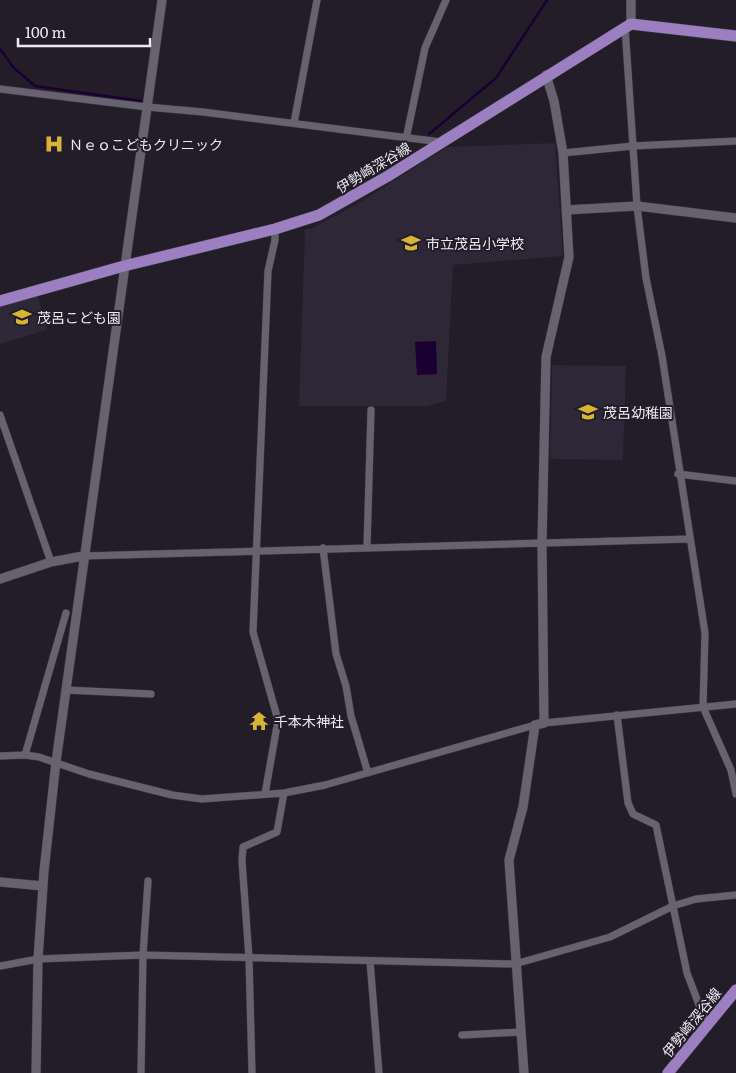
<svg xmlns="http://www.w3.org/2000/svg" width="736" height="1073" font-family="Literata,'Noto Sans JP',serif">
<style>
.built{fill:#2e2737}
.water{fill:#1a0032}
.lines{fill:none;stroke-linecap:round;stroke-linejoin:round}
.stream{stroke:#1a0032;stroke-width:2.5}
.minor-casing{stroke:#3d3a42;stroke-width:8}
.tertiary-casing{stroke:#3d3a42;stroke-width:10}
.primary-casing{stroke:#3d3a42;stroke-width:12}
.minor{stroke:#67626f;stroke-width:7}
.tertiary{stroke:#67626f;stroke-width:9}
.primary{stroke:#9b7fc1;stroke-width:11}
.labels{text-anchor:middle;dominant-baseline:central;stroke-width:4;stroke-linejoin:round;paint-order:stroke}
.poi-label{font-size:14px;fill:#edeaf1;stroke:#221d28;text-anchor:start}
.street-label{font-size:14px;fill:#edeaf1;stroke:#221d28}
</style>
<rect width="100%" height="100%" fill="#221d28"/>
<!-- built -->
<path class="built" d="M 555,143 L 563,256 L 453,265 L 446,401 L 427,406 L 299,406 L 305,229 L 311,229 L 360,202 L 447,147 Z
M 37,294 L 47,330 L 0,344 L 0,305 Z
M 552,365 L 626,366 L 623,460 L 550,459 Z"/>
<!-- water -->
<path class="water" d="M 436,341 L 437,374 L 417,375 L 415,342 Z"/>
<g class="lines">
<!-- stream -->
<path class="stream" d="M 0,49 L 14,68 L 35,86 L 141,101
M 429,134 L 496,78 L 547,0"/>
<!-- minor casing -->
<g class="minor-casing">
<path id="minor" d="M 625,27 L 637,206 L 646,278 L 662,356 L 705,633 L 703,707 L 731,770 L 736,794
M 0,89 L 147,107 L 203,112 L 441,142
M 294,123 L 317,0
M 406,139 L 425,48 L 446,0
M 563,153 L 633,146 L 736,141
M 0,415 L 51,562
M 678,474 L 736,481
M 367,547 L 371,410
M 323,548 L 336,654 L 346,686 L 351,716 L 368,773
M 83,556 L 690,539
M 66,690 L 151,694
M 617,715 L 628,803 L 633,814 L 656,825 L 687,973 L 707,1026
M 544,723 L 736,704
M 25,755 L 66,613
M 0,756 L 25,755 L 39,757 L 89,774 L 172,795 L 202,799 L 284,793 L 325,785 L 535,725
M 265,794 L 278,720 L 253,632 L 268,271 L 275,240 L 275,229
M 370,961 L 379,1073
M 0,966 L 38,959 L 143,955 L 515,964 L 610,937 L 673,906 L 696,899 L 736,895
M 462,1035 L 521,1032
M 141,1073 L 143,955 L 148,881
M 252,1073 L 249,958 L 242,861 L 243,847 L 277,832 L 284,793"/>
</g>
<!-- tertiary casing -->
<g class="tertiary-casing">
<path id="tertiary" d="M 631,24 L 631,0
M 566,210 L 637,206 L 736,218
M 0,579 L 51,562 L 83,556
M 0,882 L 43,886
M 36,1073 L 38,959 L 44,871 L 56,762 L 162,0
M 524,1073 L 509,860 L 523,807 L 535,725 L 544,723 L 542,543 L 546,357 L 569,257 L 563,153 L 554,101 L 546,75"/>
</g>
<!-- primary casing -->
<g class="primary-casing">
<path id="primary" d="M 0,301 L 124,266 L 275,229 L 319,215 L 388,176 L 631,24 L 736,36
M 668,1073 L 736,990"/>
</g>
<!-- minor -->
<use href="#minor" class="minor"/>
<!-- tertiary -->
<use href="#tertiary" class="tertiary"/>
<!-- primary -->
<use href="#primary" class="primary"/>
</g>
<!-- icons -->
<defs>
<g id="hospital-bare" transform="scale(1.5)"><path d="M-5-5h3v3.5h4V-5h3V5h-3V1.5h-4V5h-3Z" fill="#d7b434" stroke="#221d28" stroke-width="2.5" paint-order="stroke"/></g>
<g id="school-bare" transform="scale(1.5)"><path d="M0-5L7-2L0 1L-7-2ZM-4 1L0 2.5L4 1V4Q0 6-4 4Z" fill="#d7b434" stroke="#221d28" stroke-width="2.5" paint-order="stroke"/></g>
<g id="temple-bare" transform="scale(1.5)"><path d="M0-6L5-2H3V0L6.5 2.5H4V6H1.5V3h-3V6H-4V2.5H-6.5L-3 0V-2H-5Z" fill="#d7b434" stroke="#221d28" stroke-width="2.5" paint-order="stroke"/></g>
</defs>
<g fill-rule="evenodd">
<use href="#hospital-bare" x="54" y="144"/>
<use href="#school-bare" x="411" y="243"/>
<use href="#school-bare" x="22" y="317"/>
<use href="#school-bare" x="588" y="412"/>
<use href="#temple-bare" x="259" y="721"/>
</g>
<g class="labels">
<!-- poi labels -->
<g class="poi-label">
<text x="69" y="144">Ｎｅｏこどもクリニック</text>
<text x="426" y="243">市立茂呂小学校</text>
<text x="37" y="317">茂呂こども園</text>
<text x="603" y="412">茂呂幼稚園</text>
<text x="274" y="721">千本木神社</text>
</g>
<!-- street labels -->
<g class="street-label">
<text transform="translate(373 167) rotate(-31)">伊勢崎深谷線</text>
<text transform="translate(691 1022) rotate(-51)">伊勢崎深谷線</text>
</g>
</g>
<!-- scale -->
<path d="M18 38v8h132v-8" fill="none" stroke="#edeaf1" stroke-width="2.5"/>
<text x="25" y="38" font-size="15" fill="#edeaf1" stroke="#221d28" stroke-width="4" paint-order="stroke">100 m</text>
</svg>
